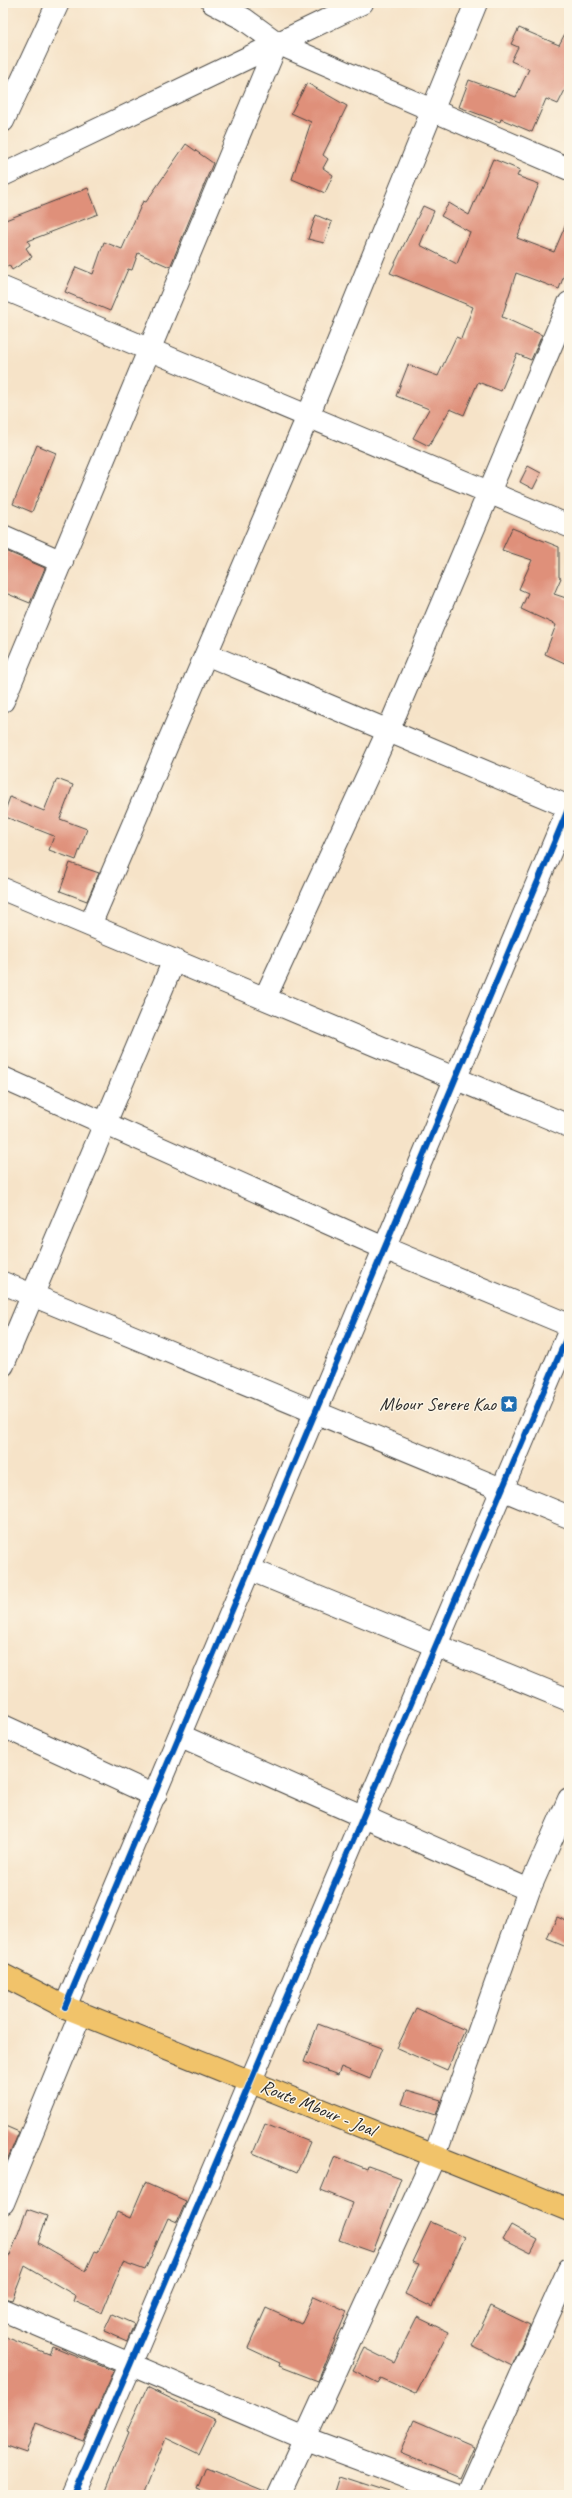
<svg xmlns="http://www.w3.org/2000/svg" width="572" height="2498" font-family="Caveat,sans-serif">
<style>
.building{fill:#df907a}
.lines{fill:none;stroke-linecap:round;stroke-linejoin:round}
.minor-casing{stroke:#494743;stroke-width:24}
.major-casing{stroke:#494743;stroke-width:24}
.minor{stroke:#fff;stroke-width:22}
.major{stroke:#f1c36a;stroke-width:22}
.cycleway-casing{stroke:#fcf5e5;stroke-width:8}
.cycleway{stroke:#0057b8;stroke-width:6}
.labels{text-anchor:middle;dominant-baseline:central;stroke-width:3;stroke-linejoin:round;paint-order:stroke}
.poi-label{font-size:19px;fill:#2b2b2b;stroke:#fcf5e5;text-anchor:end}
.street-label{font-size:19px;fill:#2b2b2b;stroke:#fcf5e5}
</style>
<rect width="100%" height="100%" fill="#fcf5e5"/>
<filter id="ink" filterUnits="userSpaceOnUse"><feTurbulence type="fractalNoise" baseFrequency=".025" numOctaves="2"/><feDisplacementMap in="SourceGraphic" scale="8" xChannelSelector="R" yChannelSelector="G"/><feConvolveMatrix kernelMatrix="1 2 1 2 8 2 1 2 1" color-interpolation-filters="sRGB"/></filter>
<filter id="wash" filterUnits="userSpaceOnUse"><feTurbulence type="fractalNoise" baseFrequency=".012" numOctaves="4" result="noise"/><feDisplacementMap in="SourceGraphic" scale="16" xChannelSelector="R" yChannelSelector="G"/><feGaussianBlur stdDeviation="0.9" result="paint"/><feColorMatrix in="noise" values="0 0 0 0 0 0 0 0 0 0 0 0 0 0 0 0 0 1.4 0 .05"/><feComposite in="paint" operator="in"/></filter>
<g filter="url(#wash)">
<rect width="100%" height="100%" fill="#f6e3c8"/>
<g id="blocks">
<!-- building -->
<path class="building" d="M 569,26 L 569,82 L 558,104 L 546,99 L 532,132 L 501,119 L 500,122 L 459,107 L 469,80 L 516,97 L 529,69 L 511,61 L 518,47 L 511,44 L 519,28 L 559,45 Z
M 307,83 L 347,106 L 323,155 L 328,159 L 323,168 L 333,175 L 325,193 L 292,179 L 311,122 L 291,113 Z
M 186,144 L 213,163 L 170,267 L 138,253 L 132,270 L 128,269 L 110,311 L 65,292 L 76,267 L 93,274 L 104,242 L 122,249 L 143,201 L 146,202 Z
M 493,159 L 520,170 L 517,176 L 539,184 L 517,238 L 554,252 L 569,217 L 569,262 L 559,289 L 516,273 L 502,317 L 542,335 L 531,360 L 517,354 L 501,391 L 478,382 L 464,415 L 450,409 L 429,446 L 413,438 L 429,409 L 396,396 L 408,365 L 438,376 L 456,337 L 461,339 L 473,307 L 390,273 L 423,206 L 434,211 L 420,245 L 457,264 L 470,232 L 441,216 L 449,203 L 469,215 Z
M 88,188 L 98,214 L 28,241 L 30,245 L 26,248 L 32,257 L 12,270 L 9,265 L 3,269 L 3,221 Z
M 316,215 L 332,222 L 324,243 L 308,239 Z
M 37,445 L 56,453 L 32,512 L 13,504 Z
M 528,466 L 541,473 L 533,489 L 520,482 Z
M 512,528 L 559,547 L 559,577 L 561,578 L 554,594 L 566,598 L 569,594 L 569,665 L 545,654 L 556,625 L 521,609 L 528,593 L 519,589 L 532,560 L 502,550 Z
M 6,551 L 45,568 L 30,603 L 3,592 L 3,559 Z
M 57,779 L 73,785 L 60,819 L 87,829 L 76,860 L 49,850 L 54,836 L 3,816 L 10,797 L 44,811 Z
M 70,863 L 99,873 L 87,901 L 60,891 Z
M 557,1917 L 569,1922 L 569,1948 L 547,1939 Z
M 416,2008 L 465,2030 L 447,2070 L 397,2048 Z
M 318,2024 L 382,2048 L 370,2079 L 341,2067 L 338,2075 L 304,2062 Z
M 407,2090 L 441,2100 L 436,2115 L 402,2104 Z
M 265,2124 L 310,2142 L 297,2172 L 253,2153 Z
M 3,2125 L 19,2132 L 3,2170 Z
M 335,2156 L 367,2169 L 368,2166 L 401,2178 L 373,2252 L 339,2240 L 353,2203 L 321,2190 Z
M 145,2183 L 186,2201 L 177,2222 L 168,2218 L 145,2270 L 123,2262 L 102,2313 L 74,2301 L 76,2296 L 25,2266 L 12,2300 L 3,2298 L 3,2253 L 10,2256 L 27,2209 L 47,2216 L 38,2243 L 86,2271 L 95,2251 L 98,2252 L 117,2212 L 130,2218 Z
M 431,2222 L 465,2237 L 432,2307 L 405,2294 L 419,2264 L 412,2262 Z
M 511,2225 L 538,2240 L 531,2253 L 503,2239 Z
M 314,2296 L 347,2311 L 318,2381 L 279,2366 L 280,2363 L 248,2348 L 266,2308 L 301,2324 Z
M 491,2306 L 530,2325 L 512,2366 L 472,2346 Z
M 112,2314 L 134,2324 L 127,2341 L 104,2331 Z
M 417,2317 L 448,2332 L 416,2394 L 381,2378 L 378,2383 L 353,2370 L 364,2348 L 394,2363 Z
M 3,2336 L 49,2354 L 52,2346 L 114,2371 L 83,2441 L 36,2423 L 26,2453 L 3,2445 L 3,2374 L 6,2362 L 3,2361 Z
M 147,2387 L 215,2420 L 199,2454 L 166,2438 L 143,2495 L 104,2495 L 129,2432 L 127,2431 Z
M 414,2420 L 474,2446 L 460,2478 L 400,2453 Z
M 206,2467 L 267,2492 L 267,2495 L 212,2495 L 197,2489 Z
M 340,2476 L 389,2492 L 388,2495 L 334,2495 Z"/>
</g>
</g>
<g filter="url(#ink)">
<use href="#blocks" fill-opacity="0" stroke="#494743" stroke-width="1"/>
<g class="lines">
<!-- minor casing -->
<g class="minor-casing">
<path id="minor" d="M 213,3 L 244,19 L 277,43 L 569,169
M 3,121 L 58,3
M 3,175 L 362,3
M 3,288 L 569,526
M 3,536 L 62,562
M 206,654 L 569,807
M 3,701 L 277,43
M 3,889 L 569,1126
M 90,925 L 308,416 L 476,3
M 265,998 L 388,731 L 569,303
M 3,1078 L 384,1248 L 569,1325
M 3,1283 L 569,1517
M 3,1365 L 174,960
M 249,1569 L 569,1700
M 3,1726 L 155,1796
M 181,1736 L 529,1890
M 65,2007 C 236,1608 401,1207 569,807
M 3,2203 L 81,2013
M 3,2310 L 303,2438 L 455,2495
M 73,2495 L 130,2365 L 569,1332
M 279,2495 L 435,2155 L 529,1890 L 569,1799
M 467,2495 L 569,2269"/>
</g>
<!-- major casing -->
<g class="major-casing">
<path id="major" d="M 3,1975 L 65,2007 L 569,2210"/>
</g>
<!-- minor -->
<use href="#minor" class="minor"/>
<!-- major -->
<use href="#major" class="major"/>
<!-- cycleway casing -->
<g class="cycleway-casing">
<path id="cycleway" d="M 65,2007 C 236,1608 401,1207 569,807
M 73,2495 L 130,2365 L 569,1332"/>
</g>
<!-- cycleway -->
<use href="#cycleway" class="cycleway"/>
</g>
</g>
<!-- icons -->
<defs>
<g id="sight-square" transform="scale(0.9)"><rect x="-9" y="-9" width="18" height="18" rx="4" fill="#1f6fb2" stroke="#fcf5e5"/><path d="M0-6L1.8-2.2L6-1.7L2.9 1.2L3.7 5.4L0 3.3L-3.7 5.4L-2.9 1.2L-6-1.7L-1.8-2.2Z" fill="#fff"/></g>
</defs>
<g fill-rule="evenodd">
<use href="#sight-square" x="509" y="1404"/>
</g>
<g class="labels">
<!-- poi labels -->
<g class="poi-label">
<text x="496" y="1404">Mbour Serere Kao</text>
</g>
<!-- street labels -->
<g class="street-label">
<text transform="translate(318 2108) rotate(22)">Route Mbour - Joal</text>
</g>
</g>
<!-- margin -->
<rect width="572" height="2498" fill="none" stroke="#fcf5e5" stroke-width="16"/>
</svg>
